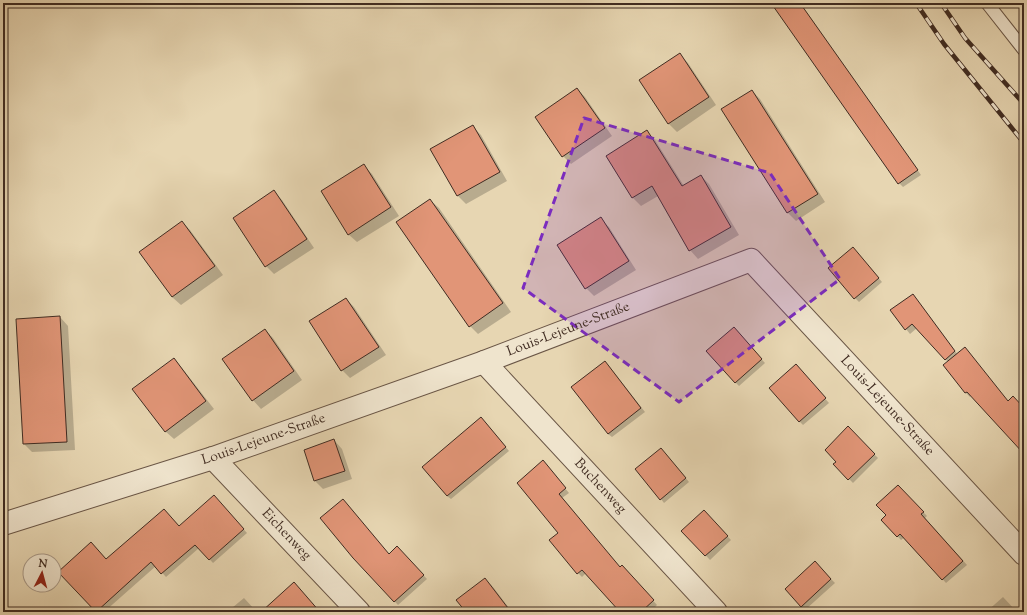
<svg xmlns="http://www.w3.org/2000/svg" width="1027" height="615" font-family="'Sorts Mill Goudy',serif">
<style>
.shadow{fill:#0003}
.building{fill:#e19577;stroke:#402c22}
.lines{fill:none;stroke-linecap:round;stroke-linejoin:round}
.service-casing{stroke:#6a5646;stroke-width:14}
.minor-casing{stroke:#6a5646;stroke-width:24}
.service{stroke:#efe4cd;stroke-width:12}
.minor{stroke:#efe4cd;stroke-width:22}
.rail-casing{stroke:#402c22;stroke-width:4.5}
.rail{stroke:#efe4cd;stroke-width:3;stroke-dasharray:9;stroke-linecap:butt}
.marked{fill:#7b2cbf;fill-opacity:0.2;stroke:#7b2cbf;stroke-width:3;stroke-dasharray:8 5;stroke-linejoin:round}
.labels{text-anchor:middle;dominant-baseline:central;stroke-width:4;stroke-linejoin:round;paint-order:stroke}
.street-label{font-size:14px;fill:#402c22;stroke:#efe4cd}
</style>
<rect width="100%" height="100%" fill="#e7d6b2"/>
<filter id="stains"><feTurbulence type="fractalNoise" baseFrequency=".005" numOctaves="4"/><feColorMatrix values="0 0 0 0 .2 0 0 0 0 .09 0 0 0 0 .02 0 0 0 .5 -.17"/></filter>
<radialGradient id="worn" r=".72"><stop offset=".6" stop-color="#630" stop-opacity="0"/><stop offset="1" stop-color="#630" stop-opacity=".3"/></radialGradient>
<!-- shadow -->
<path class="shadow" d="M 772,3 L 800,3 L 921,175 L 903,187 L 899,183 Z
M 680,55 L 688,63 L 716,105 L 677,132 L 668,123 Z
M 577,89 L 585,97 L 612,136 L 571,164 L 563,156 Z
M 752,91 L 760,99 L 825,202 L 796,221 L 788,213 L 722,110 Z
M 473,127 L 481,135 L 507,181 L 466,204 L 458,196 L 432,150 Z
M 647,131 L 655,140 L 684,186 L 701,176 L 709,184 L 739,235 L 698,259 L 690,250 L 658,196 L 641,206 L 633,198 L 607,157 Z
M 364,166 L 372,174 L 399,216 L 357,242 L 348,234 Z
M 274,192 L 282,200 L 314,248 L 274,274 L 266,266 Z
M 430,200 L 439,208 L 511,312 L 478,334 L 470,326 Z
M 600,219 L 609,227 L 636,270 L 594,296 L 586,288 Z
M 182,222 L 190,230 L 223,275 L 181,305 L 172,297 L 140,252 Z
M 857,252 L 882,282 L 859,302 L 855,298 Z
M 913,295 L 958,355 L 1008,402 L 1024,409 L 1024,451 L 971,395 L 970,397 L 966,393 L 944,365 L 948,362 L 917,328 L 910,334 L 891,310 Z
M 346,299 L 354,307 L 386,355 L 350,378 L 342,370 Z
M 60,317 L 68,326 L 75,450 L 32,452 L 24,444 Z
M 265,330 L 273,338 L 302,380 L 261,409 L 253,400 Z
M 737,332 L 765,363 L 739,386 L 735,382 Z
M 174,359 L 182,368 L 214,409 L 174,439 L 165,431 Z
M 609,366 L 645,412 L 612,437 L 608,434 Z
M 800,370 L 829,403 L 803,425 L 799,421 Z
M 485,422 L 509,451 L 451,499 L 447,496 Z
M 848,428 L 878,458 L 853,483 L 834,464 L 837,462 Z
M 334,440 L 342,449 L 352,479 L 323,489 L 315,481 Z
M 665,453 L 689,482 L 664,503 L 661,499 Z
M 547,466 L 569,493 L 562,498 L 620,568 L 626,570 L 657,605 L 652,610 L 654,612 L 614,612 L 618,608 L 586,573 L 582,577 L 578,573 L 560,533 Z
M 898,486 L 927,516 L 925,518 L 967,565 L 946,583 L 905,537 L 901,540 L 882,520 L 888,515 Z
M 218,501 L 247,533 L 213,563 L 199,548 L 166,577 L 156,566 L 104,612 L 96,612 L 60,572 L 106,560 L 179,527 Z
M 704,512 L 731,540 L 710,560 L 683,531 Z
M 397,548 L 427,579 L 398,605 L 354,558 L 389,555 Z
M 815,563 L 835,583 L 805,610 L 801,606 Z
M 485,579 L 493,587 L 512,612 L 467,612 Z
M 1003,597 L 1017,612 L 986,612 Z
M 244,598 L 257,612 L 227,612 Z
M 857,607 L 861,612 L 851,612 Z"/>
<!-- building -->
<path class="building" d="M 771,3 L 800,3 L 918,170 L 898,184 Z
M 680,53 L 709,97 L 668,124 L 639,80 Z
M 577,88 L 605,128 L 562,157 L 535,117 Z
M 752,90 L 818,194 L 787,213 L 721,109 Z
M 473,125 L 500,172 L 457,196 L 430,149 Z
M 647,130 L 682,186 L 701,175 L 731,227 L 689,251 L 652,186 L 632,198 L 606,156 Z
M 364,164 L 391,207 L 348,235 L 321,191 Z
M 274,190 L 307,239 L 265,267 L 233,218 Z
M 430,199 L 503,303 L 469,327 L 396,222 Z
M 601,217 L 629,261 L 585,289 L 557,245 Z
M 182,221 L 215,266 L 172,297 L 139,252 Z
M 853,247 L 879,278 L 854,299 L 828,268 Z
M 913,294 L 955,351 L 945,360 L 912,324 L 905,330 L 890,310 Z
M 346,298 L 379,347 L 341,371 L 309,321 Z
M 60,316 L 67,442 L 23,444 L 16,319 Z
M 734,327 L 762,359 L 735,383 L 706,351 Z
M 265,329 L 294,371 L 252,401 L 222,359 Z
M 965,347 L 1008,401 L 1013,396 L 1024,408 L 1024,454 L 967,392 L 965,393 L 943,365 Z
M 174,358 L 206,401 L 165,432 L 132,389 Z
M 605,361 L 641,408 L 608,434 L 571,387 Z
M 796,364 L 826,398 L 799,422 L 769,388 Z
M 481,417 L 506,447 L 447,496 L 422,467 Z
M 848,426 L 875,454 L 848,480 L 833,464 L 836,462 L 825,450 Z
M 334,439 L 345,471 L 314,481 L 304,450 Z
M 661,448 L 686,478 L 660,500 L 635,469 Z
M 543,460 L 566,488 L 559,494 L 620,567 L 622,565 L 654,600 L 641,612 L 620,612 L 582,570 L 577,574 L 549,540 L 558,533 L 517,483 Z
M 898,485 L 924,512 L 921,514 L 963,561 L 942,580 L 900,534 L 897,537 L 881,520 L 886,515 L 876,505 Z
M 214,495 L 244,529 L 209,560 L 195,545 L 161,574 L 151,562 L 96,612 L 58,572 L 91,542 L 106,559 L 164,509 L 179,526 Z
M 343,499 L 389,554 L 397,546 L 424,575 L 394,602 L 353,558 L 320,518 Z
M 704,510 L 728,536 L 705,556 L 681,531 Z
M 815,561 L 831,579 L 801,607 L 785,589 Z
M 485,578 L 511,612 L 466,612 L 456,600 Z
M 294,582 L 320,612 L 261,612 Z"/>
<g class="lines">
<!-- service casing -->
<g class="service-casing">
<path id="service" d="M 987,3 L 1024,50"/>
</g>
<!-- minor casing -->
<g class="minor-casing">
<g id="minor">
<path id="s1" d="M 484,362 L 716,612"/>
<path id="s2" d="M 213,458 L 359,612"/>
<path id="s3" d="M 3,524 L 213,458 L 484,362 L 751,260 L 1024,554"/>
</g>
</g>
<!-- service -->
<use href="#service" class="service"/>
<!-- minor -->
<use href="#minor" class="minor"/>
<!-- rail casing -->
<g class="rail-casing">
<path id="rail" d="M 916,3 L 944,44 L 1024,143
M 941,3 L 965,38 L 1024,104"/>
</g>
<!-- rail -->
<use href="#rail" class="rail"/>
</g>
<!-- marked area -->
<path class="marked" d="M 584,118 L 770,173 L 840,279 L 679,402 L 523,288 Z"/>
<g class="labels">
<!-- street labels -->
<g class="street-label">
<text stroke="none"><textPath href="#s3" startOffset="598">Louis-Lejeune-Straße</textPath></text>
<text stroke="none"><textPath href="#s3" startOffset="993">Louis-Lejeune-Straße</textPath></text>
<text stroke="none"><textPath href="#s3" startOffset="274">Louis-Lejeune-Straße</textPath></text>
<text stroke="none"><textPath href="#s1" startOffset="170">Buchenweg</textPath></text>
<text stroke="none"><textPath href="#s2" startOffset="106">Eichenweg</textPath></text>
</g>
</g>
<!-- margin -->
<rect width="1027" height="615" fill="none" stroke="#e7d6b2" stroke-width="16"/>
<rect x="4" y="4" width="1019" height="607" fill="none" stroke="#402c22" stroke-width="2"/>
<rect x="8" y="8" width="1011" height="599" fill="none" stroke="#402c22"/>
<!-- north arrow -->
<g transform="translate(42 573) rotate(6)"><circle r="19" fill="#efe4cd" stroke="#a99a89"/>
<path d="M0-3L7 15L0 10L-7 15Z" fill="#8f2418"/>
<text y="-6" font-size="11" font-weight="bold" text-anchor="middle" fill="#402c22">N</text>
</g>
<rect width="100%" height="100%" filter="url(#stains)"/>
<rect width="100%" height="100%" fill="url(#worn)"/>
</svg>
